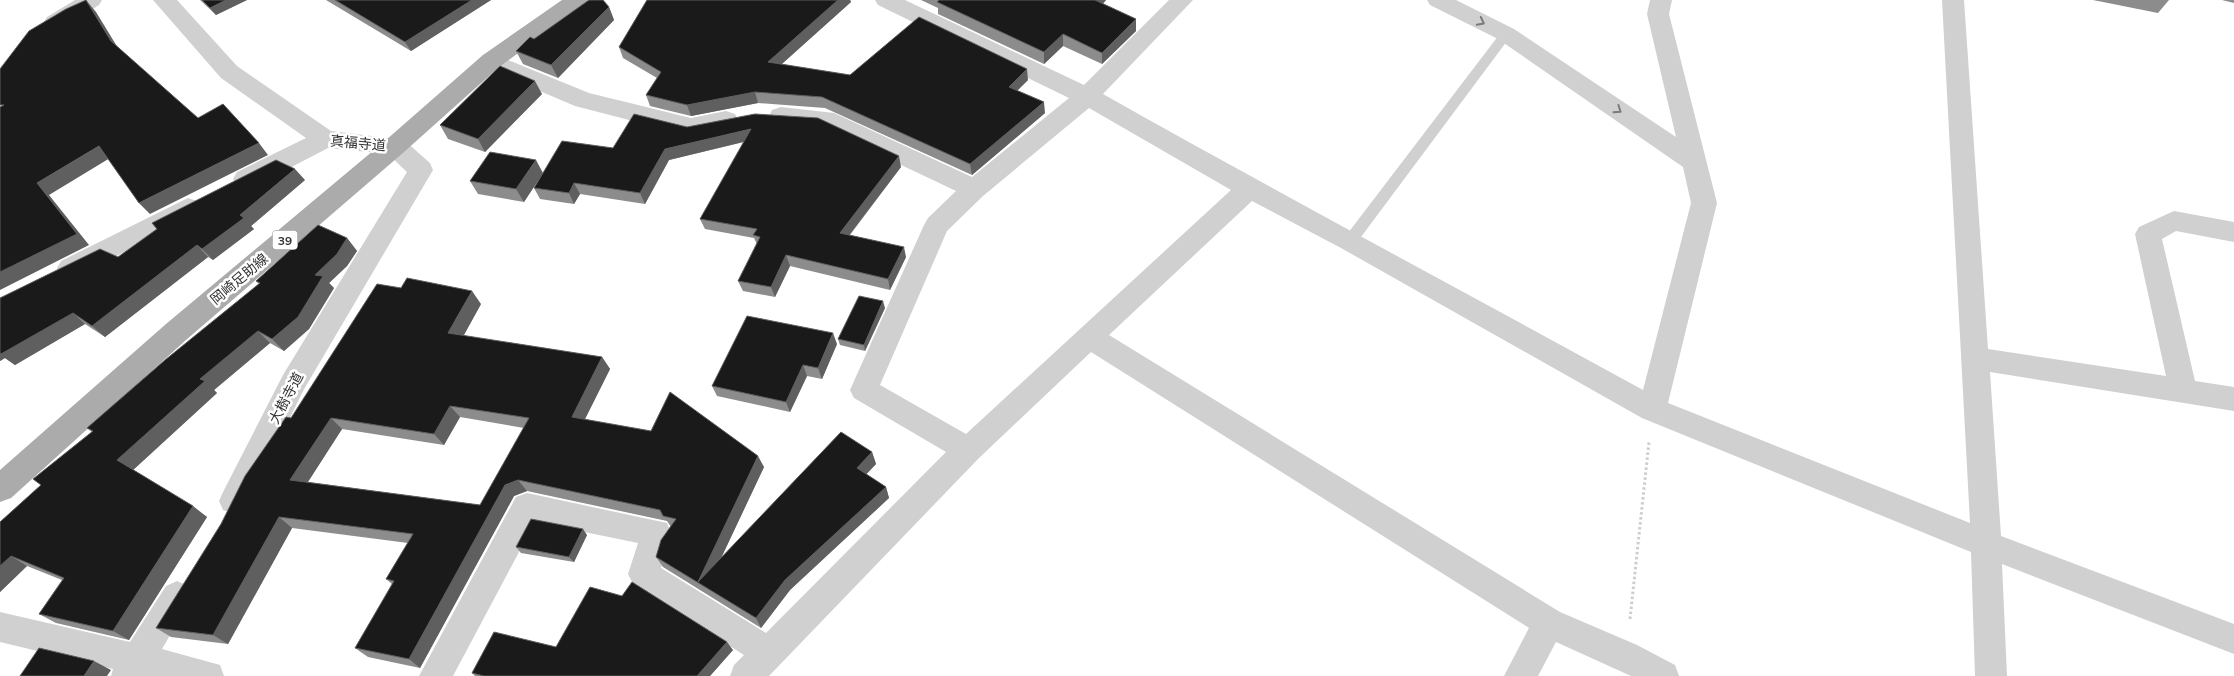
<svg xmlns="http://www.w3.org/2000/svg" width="2234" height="676" font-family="Mulish,'Noto Sans JP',sans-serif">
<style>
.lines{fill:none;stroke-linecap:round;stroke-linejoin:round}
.path{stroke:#cdcdcd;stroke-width:3;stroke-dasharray:2.5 2.5;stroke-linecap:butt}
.lane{fill:#d0d0d0;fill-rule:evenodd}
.street{fill:#d0d0d0;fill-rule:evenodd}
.primary{fill:#ababab;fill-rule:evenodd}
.wall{fill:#8c8c8c;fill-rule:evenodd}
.shaded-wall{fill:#5f5f5f}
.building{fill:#1a1a1a;stroke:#5f5f5f;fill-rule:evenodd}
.oneway{stroke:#7a7a7a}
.labels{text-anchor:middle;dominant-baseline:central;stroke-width:5;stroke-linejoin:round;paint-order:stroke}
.shield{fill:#fff;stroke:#707070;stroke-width:1}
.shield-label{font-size:12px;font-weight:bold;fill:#333}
.street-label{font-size:14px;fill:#333;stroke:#fff}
</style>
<rect width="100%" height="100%" fill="#fff"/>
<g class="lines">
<!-- path -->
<path class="path" d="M 1630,619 L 1649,442"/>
<!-- lane -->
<path class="lane" d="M 1506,30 L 1510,31 L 1512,34 L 1510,37 L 1355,245 L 1345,245 L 1343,241 L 1345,237 L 1502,31 Z"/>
<!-- street -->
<path class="street" d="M 75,0 L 102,0 L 99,5 C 84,14 65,32 47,27 L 44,22 L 47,17 Z
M 153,0 L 177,0 L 237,66 L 331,131 L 404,140 L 430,163 L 433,170 L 303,391 L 245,510 L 234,514 L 223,510 L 219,501 L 223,492 L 283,375 L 407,172 L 388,154 L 328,148 L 255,186 L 246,188 L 237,186 L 233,179 L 237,172 L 306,138 L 221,78 Z
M 875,0 L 905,0 L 1084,85 L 1169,0 L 1193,0 L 1103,94 C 1282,195 1463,291 1643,390 L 1691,203 L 1683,167 L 1498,39 L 1430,5 L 1427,0 L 1456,0 L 1514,29 L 1676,137 L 1647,14 L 1650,0 L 1672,0 L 1669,14 L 1717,203 L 1668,403 L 1970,523 L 1942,0 L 1964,0 L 1988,349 L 2166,376 L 2135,234 L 2139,227 L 2174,211 L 2234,222 L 2234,242 L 2176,231 L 2162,239 L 2195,381 L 2234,387 L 2234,411 L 1990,372 L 2001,536 L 2234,624 L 2234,654 L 2002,564 L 2007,676 L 1975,676 L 1971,552 L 1642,418 L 1341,248 L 1252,201 L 1109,335 L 1560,612 L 1637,645 L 1675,665 L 1679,676 L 1631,676 L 1556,642 L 1538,676 L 1504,676 L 1529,628 L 1091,352 L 978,459 L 769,676 L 730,676 L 734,665 L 744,655 L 633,584 L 628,574 L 638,543 L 535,522 L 453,676 L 419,676 L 516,497 L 527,493 L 667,523 L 671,533 L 661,568 L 766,633 L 946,452 L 854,398 L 850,390 L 924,225 L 928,218 L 956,191 L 821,127 L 772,122 L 769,116 L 772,110 L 781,107 L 834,113 L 972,177 L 1069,98 L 878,5 ZM 1089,108 L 1231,190 L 966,434 L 880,385 L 947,231 L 983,196 Z
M 491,53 L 589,93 L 691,118 L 726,111 L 735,114 L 738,120 L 735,126 L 691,136 L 575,106 L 483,67 L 479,61 L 483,55 Z
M 188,198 L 197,201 L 201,208 L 197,215 L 79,275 L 70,278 L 61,275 L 57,268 L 61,261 Z
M 177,581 L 188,586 L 193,596 L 162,649 L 220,665 L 224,676 L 111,676 L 113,669 L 0,642 L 0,612 L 130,642 L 166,586 Z"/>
<!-- primary -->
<path class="primary" d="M 562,0 L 588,0 L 585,5 L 499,67 L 404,152 L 186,340 L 11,498 L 0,502 L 0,470 L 166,324 L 386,140 L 483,55 Z"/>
</g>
<!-- wall -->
<path class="wall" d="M 200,0 L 247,0 L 216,15 Z
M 326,0 L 491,0 L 411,51 Z
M 647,0 L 850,0 L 851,2 L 781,64 L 850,75 L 1028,80 L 1017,90 L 1045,113 L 972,175 L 825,108 L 758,103 L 691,116 L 650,106 L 646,95 L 657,78 L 623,58 L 619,47 Z
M 921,0 L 1106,0 L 1103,4 L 1136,31 L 1102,64 L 1063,46 L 1044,64 L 938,14 L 938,8 Z
M 2093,0 L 2169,0 L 2158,13 Z
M 2222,0 L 2234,0 L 2234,3 Z
M 609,7 L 614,20 L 558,78 L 523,64 L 516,51 L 534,39 Z
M 542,94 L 485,152 L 448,139 L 440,125 Z
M 687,127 L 901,167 L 850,235 L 906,257 L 890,290 L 790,266 L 775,297 L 743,291 L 738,281 L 757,244 L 754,238 L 705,229 L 700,219 L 744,142 L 669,160 L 645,204 L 580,194 L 574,204 L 540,199 L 534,188 L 613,148 Z
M 543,173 L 524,202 L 478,194 L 470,181 Z
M 305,180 L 251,226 L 254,229 L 213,260 L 208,257 L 105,337 L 85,324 L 15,365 L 5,358 L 0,361 L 0,298 L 118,257 Z
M 347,238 L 357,251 L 347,266 L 329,283 L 334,288 L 309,329 L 284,351 L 270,343 L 214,390 L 217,393 L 133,470 L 207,517 L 129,640 L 56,623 L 39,614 L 62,580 L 27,566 L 0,592 L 0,522 L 41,485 L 92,432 L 87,428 L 259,284 L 256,281 Z
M 481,304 L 463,336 L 602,357 L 610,369 L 585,419 L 764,467 L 721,558 L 872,452 L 876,464 L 866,474 L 886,487 L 889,498 L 790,590 L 761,628 L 663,567 L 656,557 L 671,527 L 667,521 L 527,491 L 514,496 L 420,668 L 368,657 L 355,648 L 392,584 L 386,579 L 408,543 L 292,528 L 228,644 L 171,637 L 156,628 L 291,418 ZM 460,417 L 524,428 L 480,505 L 308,482 L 342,429 L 444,445 Z
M 885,308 L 865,351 L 840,345 L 838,339 Z
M 837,344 L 822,379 L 807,376 L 790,412 L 717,396 L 712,386 Z
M 587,535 L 574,562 L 521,553 L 516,547 Z
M 556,647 L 733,650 L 710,676 L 475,676 L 472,673 Z"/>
<!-- shaded-wall -->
<path class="shaded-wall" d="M 86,0 L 96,12 L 121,53 L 111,41 Z
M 226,0 L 247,0 L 216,15 L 210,8 Z
M 472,0 L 491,0 L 411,51 L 405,42 Z
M 838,0 L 850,0 L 851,2 L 772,73 L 768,62 Z
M 1095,0 L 1106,0 L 1095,12 Z
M 609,7 L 614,20 L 558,78 L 551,65 Z
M 1136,19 L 1136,31 L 1102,64 L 1102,53 Z
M 1063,34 L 1063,46 L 1044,64 L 1044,52 Z
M 1027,69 L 1028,80 L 1010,98 L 1009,87 Z
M 535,81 L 542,94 L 485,152 L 478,139 Z
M 755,92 L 758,103 L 691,116 L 687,105 Z
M 1044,102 L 1045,113 L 972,175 L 970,164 Z
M 751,129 L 755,139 L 669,160 L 645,204 L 640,193 L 665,149 Z
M 259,143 L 268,155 L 150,214 L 139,203 Z
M 99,146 L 110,158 L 49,195 L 89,245 L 0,290 L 0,272 L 37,183 Z
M 899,156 L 901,167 L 843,243 L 840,233 Z
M 536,160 L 543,173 L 524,202 L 516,189 Z
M 295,169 L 305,180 L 251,226 L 254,229 L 213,260 L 202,249 L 240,215 Z
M 574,183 L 580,194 L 574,204 L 569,193 Z
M 347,238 L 357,251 L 347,266 L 329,283 L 334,288 L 309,329 L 284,351 L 272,339 L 315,275 Z
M 197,245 L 208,257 L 105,337 L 92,326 Z
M 904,247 L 906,257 L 890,290 L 888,279 Z
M 786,255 L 790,266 L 775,297 L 771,287 Z
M 472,291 L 481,304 L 458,346 L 448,333 Z
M 883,301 L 885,308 L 865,351 L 864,345 Z
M 73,313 L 85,324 L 15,365 L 5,358 L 0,361 L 0,349 Z
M 258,331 L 270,343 L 214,390 L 217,393 L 132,471 L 117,460 L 200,379 Z
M 833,333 L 837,344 L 822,379 L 818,368 Z
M 602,357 L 610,369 L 580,429 L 572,417 Z
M 803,365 L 807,376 L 790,412 L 786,402 Z
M 450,406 L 460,417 L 444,445 L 434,434 Z
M 331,418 L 342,429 L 302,491 L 290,480 Z
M 872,452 L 876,464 L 861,480 L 857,468 Z
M 758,456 L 764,467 L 707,588 L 698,582 Z
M 518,480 L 527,491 L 514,496 L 420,668 L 409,659 L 505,485 Z
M 886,487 L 889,498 L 790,590 L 761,628 L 756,618 L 785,580 Z
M 193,506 L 207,517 L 129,640 L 113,631 Z
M 279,517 L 292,528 L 228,644 L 213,635 Z
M 583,529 L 587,535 L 574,562 L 569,557 Z
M 11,556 L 27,566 L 0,592 L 0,566 Z
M 727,642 L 733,650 L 710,676 L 697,676 Z
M 94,661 L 111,670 L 107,676 L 84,676 Z"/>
<!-- building -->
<path class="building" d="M 86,0 L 111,41 L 198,118 L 223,104 L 259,143 L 139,203 L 99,146 L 37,183 L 77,234 L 0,272 L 0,107 L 4,105 L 0,105 L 0,69 L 29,31 L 66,9 Z
M 202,0 L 226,0 L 210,8 Z
M 335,0 L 472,0 L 405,42 Z
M 589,0 L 603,0 L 609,7 L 551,65 L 516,51 L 530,37 L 534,39 Z
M 647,0 L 838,0 L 768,62 L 850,75 L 919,17 L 1027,69 L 1009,87 L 1044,102 L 970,164 L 822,97 L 755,92 L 687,105 L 646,95 L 661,72 L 619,47 Z
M 939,0 L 1095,0 L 1136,19 L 1102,53 L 1063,34 L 1044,52 L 937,2 Z
M 500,66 L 535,81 L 478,139 L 440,125 Z
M 634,114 L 687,127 L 755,114 L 818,118 L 899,156 L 840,233 L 904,247 L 888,279 L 786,255 L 771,287 L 738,281 L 760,237 L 753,235 L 757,229 L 700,219 L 751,129 L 665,149 L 640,193 L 574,183 L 569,193 L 534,188 L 562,141 L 613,148 Z
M 490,152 L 536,160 L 516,189 L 470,181 Z
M 276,160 L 295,169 L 240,215 L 244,218 L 202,249 L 197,245 L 92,326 L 73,313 L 1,354 L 0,353 L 0,298 L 100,249 L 118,257 L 157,229 L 152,223 Z
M 318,225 L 347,238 L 337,254 L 315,275 L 323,276 L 298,317 L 272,339 L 258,331 L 200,379 L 205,381 L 117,460 L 193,506 L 113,631 L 39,614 L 64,578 L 11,556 L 0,566 L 0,522 L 41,485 L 33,479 L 93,431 L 87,428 L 165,360 L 260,283 L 256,281 Z
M 407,278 L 472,291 L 448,333 L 602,357 L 572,417 L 651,431 L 670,392 L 758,456 L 698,582 L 841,432 L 872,452 L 857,468 L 886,487 L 785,580 L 756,618 L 656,557 L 661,540 L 676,519 L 663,516 L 660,510 L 518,480 L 505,485 L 409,659 L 355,648 L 394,581 L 386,579 L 413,534 L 279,517 L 213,635 L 156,628 L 221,524 L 245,476 L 286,417 L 291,418 L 377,284 L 401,288 ZM 450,406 L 529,418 L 480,505 L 290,480 L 331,418 L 434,434 Z
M 859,296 L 883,301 L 864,345 L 838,339 Z
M 747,316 L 833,333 L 818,368 L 803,365 L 786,402 L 712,386 Z
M 531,519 L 583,529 L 569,557 L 516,547 Z
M 632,582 L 727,642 L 697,676 L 484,676 L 472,673 L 494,632 L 556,647 L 590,587 L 622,596 Z
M 39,648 L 94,661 L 84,676 L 20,676 Z"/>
<!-- one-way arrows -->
<defs><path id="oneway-chevron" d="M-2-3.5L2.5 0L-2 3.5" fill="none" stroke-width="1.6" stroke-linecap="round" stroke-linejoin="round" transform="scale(1.25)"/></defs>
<g class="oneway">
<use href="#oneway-chevron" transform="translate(1481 22) rotate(27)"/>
<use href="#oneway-chevron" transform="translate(1618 110) rotate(34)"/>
</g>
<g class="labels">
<!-- shield labels -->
<rect class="shield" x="272.5" y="230.5" width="25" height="19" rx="4"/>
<g class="shield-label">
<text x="285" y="240">39</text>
</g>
<!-- street labels -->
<g class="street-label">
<text transform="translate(358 143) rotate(5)">真福寺道</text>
<text transform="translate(239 279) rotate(-40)">岡崎足助線</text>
<text transform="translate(286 398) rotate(-62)">大樹寺道</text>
</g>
</g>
</svg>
